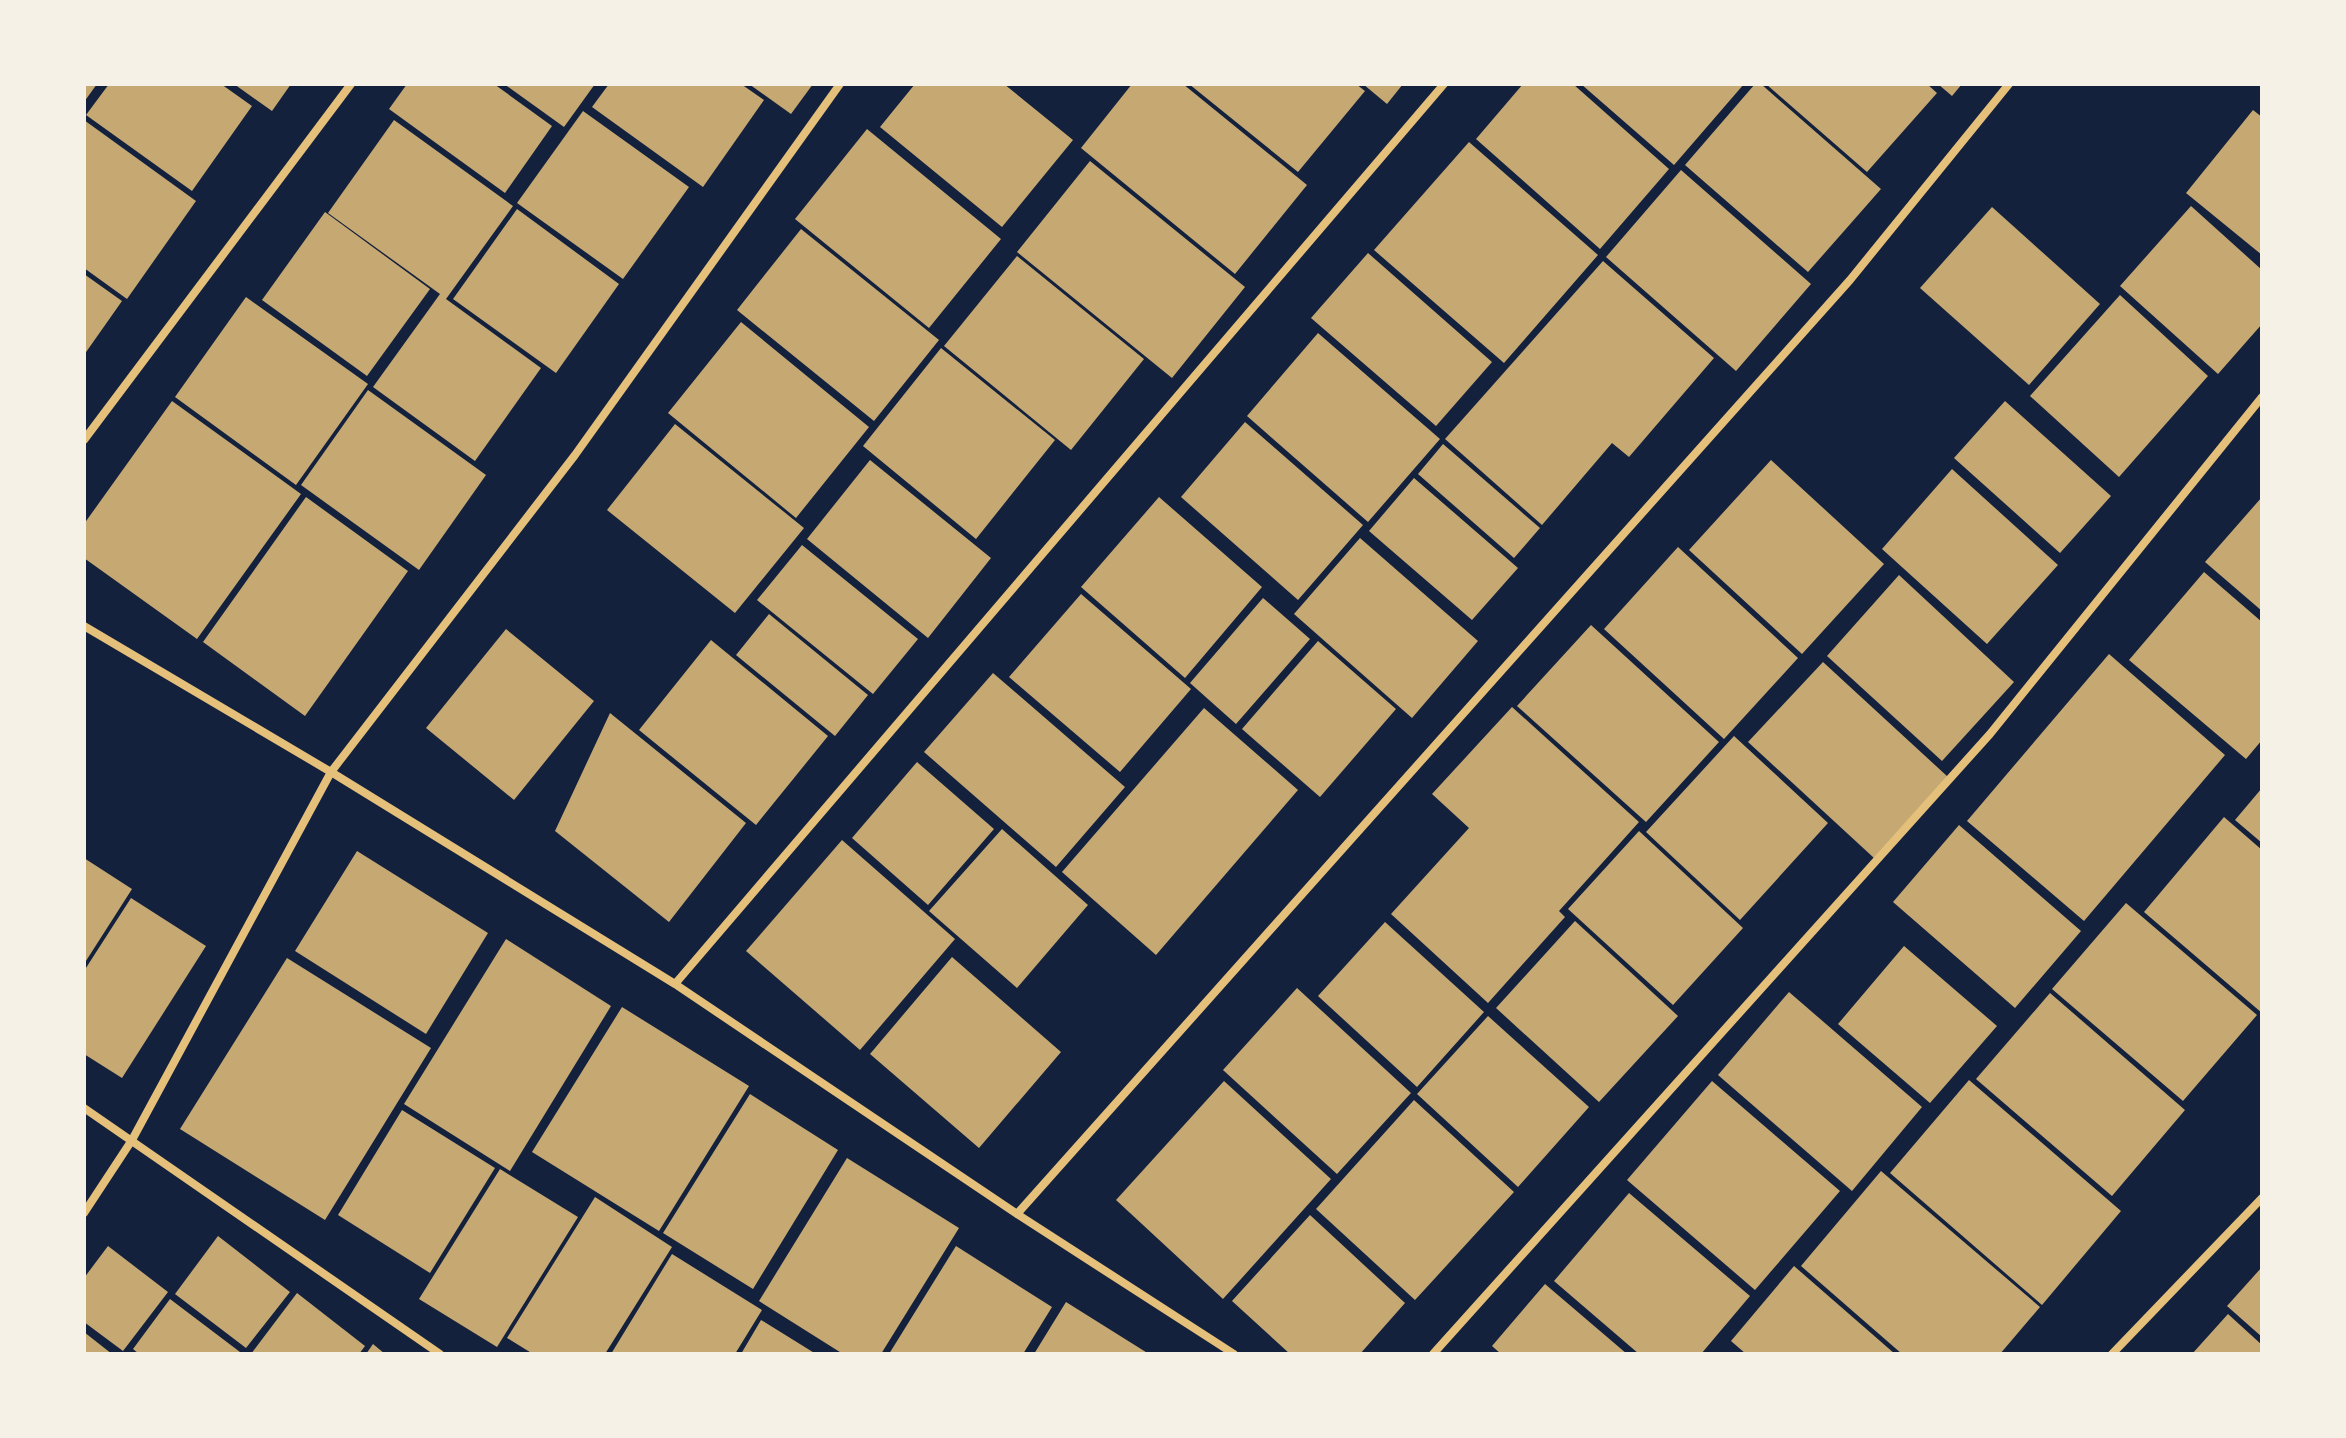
<svg xmlns="http://www.w3.org/2000/svg" width="2346" height="1438" font-family="'IBM Plex Serif',serif">
<style>
.building{fill:#c6a872}
.lines{fill:none;stroke-linecap:round;stroke-linejoin:round}
.minor{stroke:#e5c07b;stroke-width:8}
</style>
<rect width="100%" height="100%" fill="#14213d"/>
<!-- building -->
<path class="building" d="M 84,84 L 97,84 L 84,102 Z
M 109,84 L 221,84 L 252,106 L 192,191 L 86,115 Z
M 234,84 L 291,84 L 272,111 Z
M 407,84 L 494,84 L 552,126 L 505,193 L 389,109 Z
M 504,84 L 595,84 L 564,127 Z
M 609,84 L 741,84 L 764,100 L 703,187 L 592,107 Z
M 749,84 L 813,84 L 791,114 Z
M 915,84 L 1004,84 L 1073,140 L 1002,227 L 880,127 Z
M 1132,84 L 1183,84 L 1307,185 L 1235,274 L 1081,148 Z
M 1189,84 L 1356,84 L 1365,91 L 1298,172 Z
M 1363,84 L 1403,84 L 1387,104 Z
M 1523,84 L 1573,84 L 1669,169 L 1600,249 L 1476,139 Z
M 1581,84 L 1744,84 L 1674,165 Z
M 1755,84 L 1761,84 L 1881,189 L 1808,272 L 1685,165 Z
M 1766,84 L 1927,84 L 1937,93 L 1867,172 Z
M 1938,84 L 1962,84 L 1952,96 Z
M 2253,110 L 2262,117 L 2262,255 L 2186,193 Z
M 583,111 L 689,187 L 623,279 L 517,203 Z
M 84,120 L 196,201 L 127,299 L 84,268 Z
M 394,120 L 513,206 L 446,299 L 541,368 L 475,461 L 373,387 L 440,294 L 328,213 Z
M 867,129 L 1001,239 L 929,328 L 795,219 Z
M 1469,142 L 1598,255 L 1504,363 L 1374,250 Z
M 1090,161 L 1245,287 L 1172,378 L 1017,252 Z
M 1681,170 L 1811,284 L 1736,371 L 1606,257 Z
M 2191,206 L 2262,270 L 2262,324 L 2218,374 L 2120,286 Z
M 1992,207 L 2100,304 L 2029,385 L 1920,288 Z
M 517,209 L 619,284 L 556,373 L 453,299 Z
M 325,212 L 430,289 L 367,376 L 262,300 Z
M 801,229 L 939,340 L 874,421 L 737,310 Z
M 1368,253 L 1492,362 L 1436,426 L 1311,318 Z
M 1017,256 L 1144,359 L 1071,450 L 944,346 Z
M 1603,261 L 1714,358 L 1629,457 L 1612,443 L 1542,525 L 1445,439 Z
M 84,274 L 122,301 L 84,355 Z
M 2120,295 L 2208,376 L 2119,477 L 2030,396 Z
M 246,297 L 368,384 L 296,485 L 175,397 Z
M 741,322 L 869,427 L 796,518 L 668,413 Z
M 1318,333 L 1440,439 L 1368,522 L 1247,416 Z
M 941,348 L 1055,440 L 976,539 L 863,446 Z
M 368,390 L 486,475 L 419,570 L 301,485 Z
M 172,401 L 301,494 L 197,639 L 84,558 L 84,524 Z
M 2005,401 L 2111,496 L 2060,553 L 1954,458 Z
M 1245,422 L 1363,525 L 1298,600 L 1181,497 Z
M 675,424 L 804,528 L 735,613 L 607,510 Z
M 1443,444 L 1540,528 L 1514,558 L 1418,474 Z
M 870,460 L 991,558 L 928,638 L 807,539 Z
M 1771,460 L 1884,564 L 1802,654 L 1689,550 Z
M 1952,469 L 2058,565 L 1987,644 L 1882,549 Z
M 1414,478 L 1518,568 L 1472,620 L 1369,531 Z
M 306,497 L 408,571 L 305,716 L 203,642 Z
M 1159,497 L 1262,587 L 1185,678 L 1081,587 Z
M 2262,497 L 2262,611 L 2205,562 Z
M 1360,538 L 1478,641 L 1412,718 L 1294,614 Z
M 802,545 L 918,639 L 873,694 L 757,600 Z
M 1678,547 L 1798,658 L 1724,739 L 1604,629 Z
M 2204,572 L 2262,622 L 2262,740 L 2246,759 L 2129,660 Z
M 1899,575 L 2014,682 L 1942,761 L 1827,656 Z
M 1081,594 L 1191,689 L 1120,772 L 1009,677 Z
M 1263,598 L 1310,639 L 1236,724 L 1190,683 Z
M 769,614 L 868,695 L 835,736 L 736,655 Z
M 1591,625 L 1719,742 L 1646,822 L 1517,706 Z
M 506,629 L 594,701 L 514,800 L 426,728 Z
M 711,640 L 828,736 L 756,825 L 639,730 Z
M 1318,641 L 1396,709 L 1320,797 L 1242,729 Z
M 2109,654 L 2225,755 L 2084,921 L 1967,821 Z
M 1823,662 L 1948,777 L 1874,858 L 1748,742 Z
M 993,673 L 1125,787 L 1056,867 L 924,752 Z
M 1512,707 L 1639,822 L 1559,911 L 1565,917 L 1488,1003 L 1391,914 L 1469,828 L 1432,794 Z
M 1204,708 L 1298,790 L 1156,955 L 1062,872 Z
M 610,713 L 746,823 L 669,922 L 555,831 Z
M 1734,736 L 1828,823 L 1740,920 L 1646,832 Z
M 917,762 L 994,829 L 928,905 L 852,838 Z
M 2262,788 L 2262,843 L 2235,820 Z
M 2224,817 L 2262,850 L 2262,1013 L 2144,912 Z
M 1959,825 L 2081,931 L 2015,1008 L 1893,902 Z
M 1002,829 L 1088,905 L 1017,988 L 929,911 Z
M 1639,831 L 1743,928 L 1673,1005 L 1568,909 Z
M 842,840 L 955,939 L 860,1050 L 746,951 Z
M 357,851 L 488,933 L 426,1034 L 295,951 Z
M 84,858 L 132,889 L 84,964 Z
M 131,898 L 206,946 L 122,1078 L 84,1054 L 84,971 Z
M 2126,903 L 2257,1015 L 2183,1101 L 2052,989 Z
M 1575,921 L 1678,1016 L 1599,1102 L 1496,1008 Z
M 1385,922 L 1484,1012 L 1417,1087 L 1318,996 Z
M 506,939 L 611,1006 L 510,1171 L 404,1104 Z
M 1904,946 L 1997,1026 L 1930,1103 L 1838,1024 Z
M 952,957 L 1061,1052 L 979,1148 L 870,1054 Z
M 287,958 L 431,1048 L 325,1220 L 180,1129 Z
M 1297,988 L 1411,1093 L 1337,1174 L 1223,1070 Z
M 1789,992 L 1922,1107 L 1852,1191 L 1718,1075 Z
M 2050,993 L 2185,1110 L 2112,1196 L 1976,1079 Z
M 622,1007 L 749,1086 L 659,1231 L 532,1152 Z
M 1488,1016 L 1589,1107 L 1518,1187 L 1417,1094 Z
M 1969,1080 L 2121,1211 L 2042,1305 L 1890,1173 Z
M 1224,1081 L 1331,1179 L 1223,1299 L 1116,1200 Z
M 1712,1081 L 1840,1191 L 1755,1290 L 1627,1180 Z
M 750,1094 L 838,1150 L 753,1289 L 663,1233 Z
M 1414,1100 L 1514,1192 L 1415,1300 L 1316,1209 Z
M 402,1110 L 495,1168 L 430,1273 L 338,1215 Z
M 847,1158 L 959,1228 L 881,1354 L 843,1354 L 759,1301 Z
M 500,1169 L 578,1217 L 497,1347 L 419,1299 Z
M 1881,1171 L 2040,1307 L 2000,1354 L 1902,1354 L 1801,1266 Z
M 1629,1193 L 1750,1296 L 1701,1354 L 1639,1354 L 1554,1281 Z
M 595,1197 L 672,1247 L 605,1354 L 533,1354 L 507,1338 Z
M 1310,1215 L 1405,1303 L 1360,1354 L 1290,1354 L 1232,1301 Z
M 218,1236 L 290,1292 L 246,1348 L 175,1294 Z
M 108,1246 L 168,1292 L 123,1351 L 84,1322 L 84,1278 Z
M 956,1246 L 1052,1307 L 1023,1354 L 889,1354 Z
M 672,1254 L 762,1310 L 735,1354 L 611,1354 Z
M 1794,1266 L 1895,1354 L 1746,1354 L 1731,1341 Z
M 2262,1267 L 2262,1337 L 2227,1306 Z
M 1545,1284 L 1627,1354 L 1501,1354 L 1492,1346 Z
M 297,1293 L 365,1346 L 359,1354 L 251,1354 Z
M 170,1299 L 240,1352 L 239,1354 L 139,1354 L 133,1349 Z
M 1066,1302 L 1149,1354 L 1034,1354 Z
M 2228,1314 L 2262,1345 L 2262,1354 L 2192,1354 Z
M 761,1320 L 816,1354 L 741,1354 Z
M 84,1332 L 112,1354 L 84,1354 Z
M 373,1344 L 385,1354 L 366,1354 Z"/>
<g class="lines">
<!-- minor -->
<path class="minor" d="M 84,440 L 351,84
M 84,626 L 331,772 L 675,984 L 1017,1214 L 1234,1354
M 675,984 L 1444,84
M 84,1108 L 440,1354
M 84,1213 L 132,1140 L 331,772 L 575,455 L 840,84
M 1017,1214 L 1850,280 L 2009,84
M 1433,1354 L 1990,734 L 2262,397
M 2112,1354 L 2262,1198"/>
</g>
<!-- border -->
<rect width="2346" height="1438" fill="none" stroke="#f6f1e7" stroke-width="172"/>
</svg>
